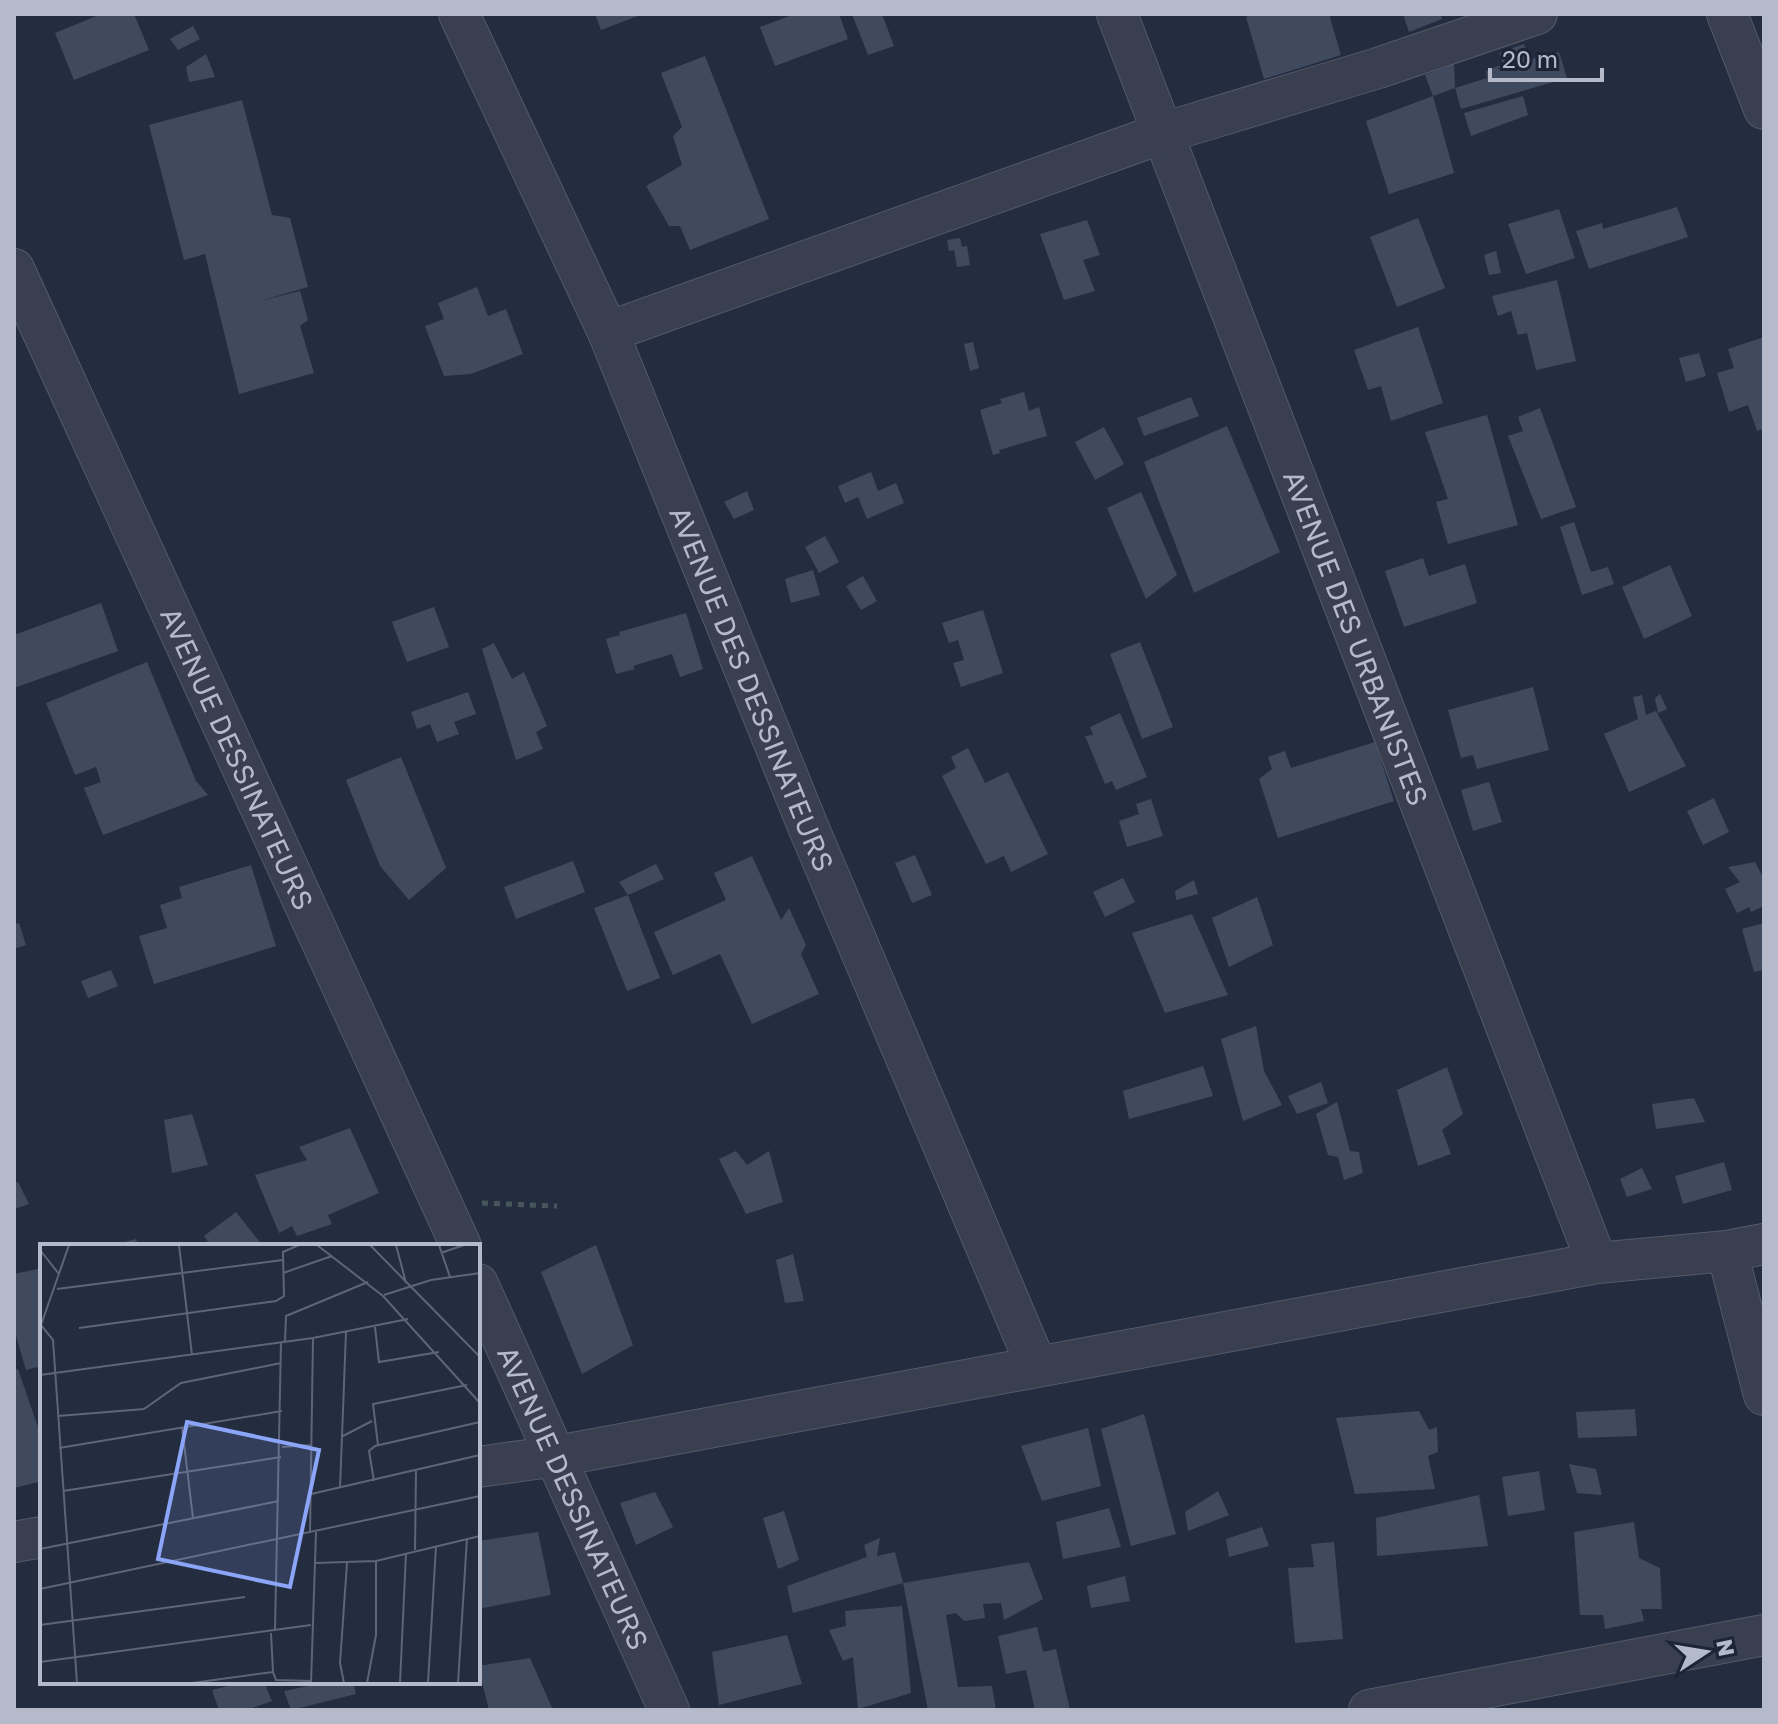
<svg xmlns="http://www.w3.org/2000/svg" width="1778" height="1724" font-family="'Golos Text',sans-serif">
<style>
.building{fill:#404a5f}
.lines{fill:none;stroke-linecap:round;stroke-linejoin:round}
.street-casing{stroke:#545a6a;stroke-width:42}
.path{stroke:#45575d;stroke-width:5;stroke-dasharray:6 6;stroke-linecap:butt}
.street{stroke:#393f4f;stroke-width:40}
.labels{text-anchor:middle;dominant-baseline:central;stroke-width:6;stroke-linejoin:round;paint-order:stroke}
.street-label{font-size:28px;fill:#b5baca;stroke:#1d2435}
.inset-road{fill:none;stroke:#5e6577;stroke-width:2}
.view{fill:#8ba6f9;fill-opacity:0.15;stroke:#8ba6f9;stroke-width:4}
.inset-edge{fill:none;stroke:#b5baca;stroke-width:4}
</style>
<rect width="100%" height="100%" fill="#242c40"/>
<!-- building -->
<path class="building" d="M 101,14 L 134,14 L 149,50 L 74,80 L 55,33 Z
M 595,14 L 643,14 L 601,30 Z
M 795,14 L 839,14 L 848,39 L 775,66 L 760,27 Z
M 852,14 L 882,14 L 894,46 L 868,55 Z
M 1257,14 L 1329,14 L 1341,55 L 1264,79 L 1246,17 Z
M 1403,14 L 1440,14 L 1442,19 L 1409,32 Z
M 193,26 L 200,39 L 178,50 L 170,39 Z
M 1524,44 L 1528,60 L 1559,52 L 1567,78 L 1461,109 L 1455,88 L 1433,96 L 1425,75 L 1454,64 L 1455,88 L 1487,78 L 1486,71 L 1503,64 L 1499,53 Z
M 206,54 L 215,77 L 189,82 L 186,67 Z
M 705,56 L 769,219 L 690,250 L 680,226 L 669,226 L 646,186 L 682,165 L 673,136 L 682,127 L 661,73 Z
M 1433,96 L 1454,173 L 1389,194 L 1366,121 Z
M 1523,96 L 1528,115 L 1471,136 L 1464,113 Z
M 242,100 L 272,215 L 290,218 L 308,287 L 260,301 L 300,291 L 308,320 L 300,326 L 314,373 L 239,394 L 205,254 L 184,260 L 149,125 Z
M 1677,207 L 1688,237 L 1589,269 L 1576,231 L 1602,223 L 1603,229 Z
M 1559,209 L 1575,258 L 1526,274 L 1508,224 Z
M 1418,218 L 1445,288 L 1397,307 L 1370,237 Z
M 1087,220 L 1100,255 L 1083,260 L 1095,291 L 1064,300 L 1040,234 Z
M 960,238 L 962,247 L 967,246 L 970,265 L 957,267 L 954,250 L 949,251 L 947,240 Z
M 1496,251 L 1501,273 L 1489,275 L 1484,255 Z
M 1557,280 L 1576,361 L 1536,370 L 1527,333 L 1518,335 L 1511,311 L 1498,316 L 1492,296 Z
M 477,287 L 488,316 L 506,309 L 523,354 L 471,374 L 444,376 L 425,326 L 444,319 L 438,303 Z
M 1418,327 L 1443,403 L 1391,421 L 1381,386 L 1368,390 L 1354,350 Z
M 1764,337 L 1764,429 L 1757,431 L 1748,405 L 1729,412 L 1717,373 L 1734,368 L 1728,349 Z
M 973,342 L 979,368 L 970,371 L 964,344 Z
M 1699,353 L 1706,376 L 1686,382 L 1679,358 Z
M 1024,392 L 1029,411 L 1039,407 L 1047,436 L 999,450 L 1000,453 L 993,455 L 980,410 L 1002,403 L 1000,399 Z
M 1191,397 L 1199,416 L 1144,436 L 1137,418 Z
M 1540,408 L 1576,507 L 1541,519 L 1508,436 L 1523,431 L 1518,417 Z
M 1487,415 L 1518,525 L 1448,544 L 1436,502 L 1448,499 L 1425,432 Z
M 1227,426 L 1280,552 L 1194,593 L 1144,462 Z
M 1104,427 L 1124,464 L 1095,480 L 1075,442 Z
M 871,472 L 878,491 L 896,483 L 904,503 L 867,519 L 858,497 L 845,503 L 838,486 Z
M 747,491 L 754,510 L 734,519 L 724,502 Z
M 1141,492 L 1177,575 L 1146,599 L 1107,508 Z
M 1574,522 L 1591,572 L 1608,567 L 1614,584 L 1582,595 L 1560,527 Z
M 825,536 L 839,562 L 819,573 L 805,547 Z
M 1423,558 L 1429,576 L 1465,564 L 1477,603 L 1404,627 L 1385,571 Z
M 1670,565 L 1692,616 L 1644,639 L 1622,587 Z
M 813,570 L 820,595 L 791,603 L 785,579 Z
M 863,576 L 877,601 L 861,610 L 846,586 Z
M 101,603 L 118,651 L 14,688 L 14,635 Z
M 434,607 L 449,647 L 407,662 L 392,622 Z
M 983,610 L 1003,673 L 961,687 L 953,663 L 964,660 L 958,640 L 949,643 L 942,623 Z
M 686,613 L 703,669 L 680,677 L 672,654 L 633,666 L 635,669 L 616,674 L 606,639 L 620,635 L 619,632 Z
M 1140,642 L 1173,727 L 1142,739 L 1110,654 Z
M 494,643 L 512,679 L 524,672 L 547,726 L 536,732 L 543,749 L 516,760 L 482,649 Z
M 147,662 L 196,781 L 208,795 L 103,835 L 84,788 L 101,782 L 96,767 L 75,775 L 46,703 Z
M 1533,687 L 1549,750 L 1477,769 L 1473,755 L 1461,758 L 1448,710 Z
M 468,692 L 476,714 L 454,722 L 459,734 L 437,742 L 430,724 L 417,729 L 411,712 Z
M 1660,694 L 1667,709 L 1658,713 L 1655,698 Z
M 1642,695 L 1646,715 L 1656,711 L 1686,766 L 1629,792 L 1604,734 L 1638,719 L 1633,697 Z
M 1120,713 L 1147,777 L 1116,790 L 1112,781 L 1105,784 L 1085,736 L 1093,735 L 1090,727 Z
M 1375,742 L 1394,801 L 1278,838 L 1259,779 L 1272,769 L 1268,757 L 1285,751 L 1291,768 Z
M 968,748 L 985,783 L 1008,772 L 1048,854 L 1011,872 L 1004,856 L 986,864 L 942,776 L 956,768 L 951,757 Z
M 401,757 L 446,868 L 409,900 L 380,866 L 346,780 Z
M 1489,782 L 1502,822 L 1473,831 L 1461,790 Z
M 1714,798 L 1729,832 L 1703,845 L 1687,811 Z
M 1151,799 L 1163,836 L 1127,847 L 1119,821 L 1139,814 L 1136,804 Z
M 915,855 L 932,895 L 912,903 L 895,863 Z
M 752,856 L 781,920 L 789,908 L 806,945 L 801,954 L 819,994 L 752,1024 L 720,954 L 673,975 L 654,932 L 726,900 L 714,873 Z
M 573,861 L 585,892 L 516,919 L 504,887 Z
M 1755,862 L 1764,879 L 1764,906 L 1751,912 L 1749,907 L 1737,913 L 1725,889 L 1740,882 L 1728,867 Z
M 656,864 L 664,879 L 628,895 L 619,882 Z
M 251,865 L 276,946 L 154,984 L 139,936 L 167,928 L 160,905 L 182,898 L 179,887 Z
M 1123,878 L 1135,902 L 1105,917 L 1093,892 Z
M 1194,880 L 1198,894 L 1176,900 L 1175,891 Z
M 628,895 L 660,978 L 627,991 L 594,908 Z
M 1257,897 L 1273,945 L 1229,967 L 1212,918 Z
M 1192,914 L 1228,995 L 1165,1013 L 1132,933 Z
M 19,923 L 26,945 L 14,949 L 14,924 Z
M 1764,923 L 1764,970 L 1754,972 L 1742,929 Z
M 111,970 L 118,986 L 88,998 L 81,981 Z
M 1256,1026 L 1264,1071 L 1282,1105 L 1243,1121 L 1221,1039 Z
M 1203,1066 L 1213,1096 L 1129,1119 L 1123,1091 Z
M 1447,1067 L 1463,1114 L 1442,1130 L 1451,1154 L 1418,1166 L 1397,1090 Z
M 1321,1082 L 1328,1103 L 1297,1114 L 1288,1096 Z
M 1694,1098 L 1705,1122 L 1656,1129 L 1652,1104 Z
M 1337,1102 L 1350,1151 L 1359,1152 L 1363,1173 L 1344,1180 L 1338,1157 L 1328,1155 L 1316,1114 Z
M 192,1114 L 208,1165 L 172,1173 L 164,1120 Z
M 350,1128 L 379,1193 L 328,1215 L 332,1224 L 297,1236 L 292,1226 L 279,1233 L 255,1175 L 307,1160 L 299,1147 Z
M 736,1151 L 747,1165 L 769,1151 L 783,1202 L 746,1214 L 719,1159 Z
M 1724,1162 L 1732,1190 L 1683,1204 L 1675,1176 Z
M 1642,1168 L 1652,1189 L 1627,1197 L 1620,1179 Z
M 18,1182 L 29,1204 L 14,1209 L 14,1183 Z
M 236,1212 L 263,1246 L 211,1246 L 204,1236 Z
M 136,1239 L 138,1246 L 112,1246 L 112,1245 Z
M 596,1245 L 633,1345 L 582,1374 L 541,1272 Z
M 793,1254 L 804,1301 L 785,1303 L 776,1260 Z
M 42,1268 L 42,1366 L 26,1370 L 14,1329 L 14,1274 Z
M 18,1369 L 42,1439 L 42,1481 L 14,1488 L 14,1370 Z
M 1635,1409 L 1637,1436 L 1578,1438 L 1576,1412 Z
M 1419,1411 L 1429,1430 L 1437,1427 L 1438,1452 L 1428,1456 L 1435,1489 L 1355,1494 L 1336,1418 Z
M 1144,1414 L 1176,1534 L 1131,1546 L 1101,1429 Z
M 1088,1428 L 1101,1486 L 1042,1501 L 1021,1446 Z
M 1569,1464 L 1596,1469 L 1602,1495 L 1577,1493 Z
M 1539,1471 L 1545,1510 L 1508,1516 L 1502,1477 Z
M 1218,1491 L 1229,1515 L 1188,1531 L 1185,1512 Z
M 655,1492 L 673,1527 L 636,1545 L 620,1503 Z
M 1479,1495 L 1488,1546 L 1377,1556 L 1376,1518 Z
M 1109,1508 L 1121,1547 L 1063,1559 L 1056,1522 Z
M 784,1511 L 799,1560 L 778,1569 L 763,1518 Z
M 1634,1522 L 1639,1558 L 1660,1568 L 1662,1609 L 1641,1609 L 1644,1621 L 1605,1629 L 1603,1615 L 1580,1615 L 1574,1532 Z
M 1262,1527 L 1269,1546 L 1229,1557 L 1226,1539 Z
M 538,1532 L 551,1595 L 478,1609 L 478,1541 Z
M 880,1538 L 877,1556 L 895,1552 L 903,1583 L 793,1613 L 787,1586 L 867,1557 L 864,1545 Z
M 1334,1542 L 1343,1639 L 1295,1643 L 1288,1568 L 1314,1567 L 1311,1544 Z
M 1029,1562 L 1043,1599 L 1004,1620 L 1001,1603 L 983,1604 L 985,1618 L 964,1621 L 956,1613 L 946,1615 L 958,1687 L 992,1686 L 996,1710 L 928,1710 L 903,1583 Z
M 1125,1576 L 1130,1601 L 1091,1608 L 1087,1586 Z
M 902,1606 L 911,1693 L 858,1709 L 853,1657 L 843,1661 L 829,1630 L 846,1626 L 845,1611 Z
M 1037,1627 L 1043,1652 L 1056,1649 L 1070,1710 L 1035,1710 L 1026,1670 L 1006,1674 L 998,1636 Z
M 787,1635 L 802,1684 L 719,1705 L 712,1652 Z
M 530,1658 L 553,1710 L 489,1710 L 478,1666 Z
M 244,1682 L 264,1682 L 272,1701 L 247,1710 L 219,1710 L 212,1690 Z
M 328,1682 L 353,1682 L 356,1694 L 291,1710 L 284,1691 Z"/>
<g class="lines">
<!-- street casing -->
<g class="street-casing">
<g id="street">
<path id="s1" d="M 459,14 L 608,332 L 807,824 L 1037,1367"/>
<path id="s2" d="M 1117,14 L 1597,1263"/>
<path d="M 1727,14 L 1764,109"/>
<path id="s3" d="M 14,269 L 461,1246"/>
<path d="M 608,332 L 1163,133 L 1378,68 L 1537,14"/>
<path d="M 1727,1251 L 1764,1395"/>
<path id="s4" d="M 478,1284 L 669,1710"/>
<path d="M 478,1467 L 557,1456 L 1597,1263 L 1727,1251 L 1764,1244"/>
<path d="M 14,1542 L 42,1537"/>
<path d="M 1369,1710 L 1764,1635"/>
</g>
</g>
<!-- path -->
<path class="path" d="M 482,1203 L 557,1206"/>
<!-- street -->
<use href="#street" class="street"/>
</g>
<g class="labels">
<!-- street labels -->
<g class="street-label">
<text stroke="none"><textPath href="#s2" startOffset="668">AVENUE DES URBANISTES</textPath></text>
<text stroke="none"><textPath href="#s1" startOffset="736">AVENUE DES DESSINATEURS</textPath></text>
<text stroke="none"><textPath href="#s3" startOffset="538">AVENUE DESSINATEURS</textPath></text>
<text stroke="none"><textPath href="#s4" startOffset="234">AVENUE DESSINATEURS</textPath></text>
</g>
</g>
<!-- overview -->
<g transform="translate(40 1244)">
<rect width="440" height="440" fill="#242c40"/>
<path class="inset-road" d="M 29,1 L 1,81 L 13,96 L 37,439M 139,1 L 152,111M 277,1 L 343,52 L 440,159M 330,1 L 440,113M 356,1 L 366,39M 399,1 L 410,33M 0,6 L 19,30M 401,9 L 424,1M 243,29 L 292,12M 17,45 L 243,16M 344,51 L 391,36 L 440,29M 335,83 L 339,118 L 399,108M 39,84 L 236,57 L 244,52 L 243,8 L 259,1M 245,97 L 246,72 L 328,38M 0,131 L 273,94 L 368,75M 18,172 L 104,165 L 141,139 L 241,119M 142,183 L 153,274M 303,192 L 332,177M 338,201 L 333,160 L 427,141M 242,203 L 272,201M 19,204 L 242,167M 334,237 L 329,207 L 335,202 L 440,178M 300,244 L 306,88M 23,247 L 241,213M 271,250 L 440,211M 270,289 L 273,94M 0,305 L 239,257M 375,306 L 376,227M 275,319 L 336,317 L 440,292M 0,345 L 440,252M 0,381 L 205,353M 235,386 L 241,98M 231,389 L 233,428M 0,418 L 271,381M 233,428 L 236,436 L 271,437M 152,439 L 233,428M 271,439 L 276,288M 304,439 L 300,419 L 307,319M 327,439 L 336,391 L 336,317M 360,439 L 366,309M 388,439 L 396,302M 418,439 L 427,294"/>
<path class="view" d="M 147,178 L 279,206 L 250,343 L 118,315 Z"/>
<rect width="440" height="440" class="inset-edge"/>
</g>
<!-- border -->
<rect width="1778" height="1724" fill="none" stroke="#b5baca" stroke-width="32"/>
<!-- north arrow -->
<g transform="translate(1706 1652) rotate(78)" stroke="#1d2435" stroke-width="6" paint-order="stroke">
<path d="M0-6L14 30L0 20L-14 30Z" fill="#b5baca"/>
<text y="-12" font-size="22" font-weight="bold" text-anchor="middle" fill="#b5baca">N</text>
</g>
<!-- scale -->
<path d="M1490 68v12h112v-12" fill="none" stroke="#b5baca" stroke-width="4"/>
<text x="1502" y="68" font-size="24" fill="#b5baca" stroke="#1d2435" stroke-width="6" paint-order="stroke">20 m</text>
</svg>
